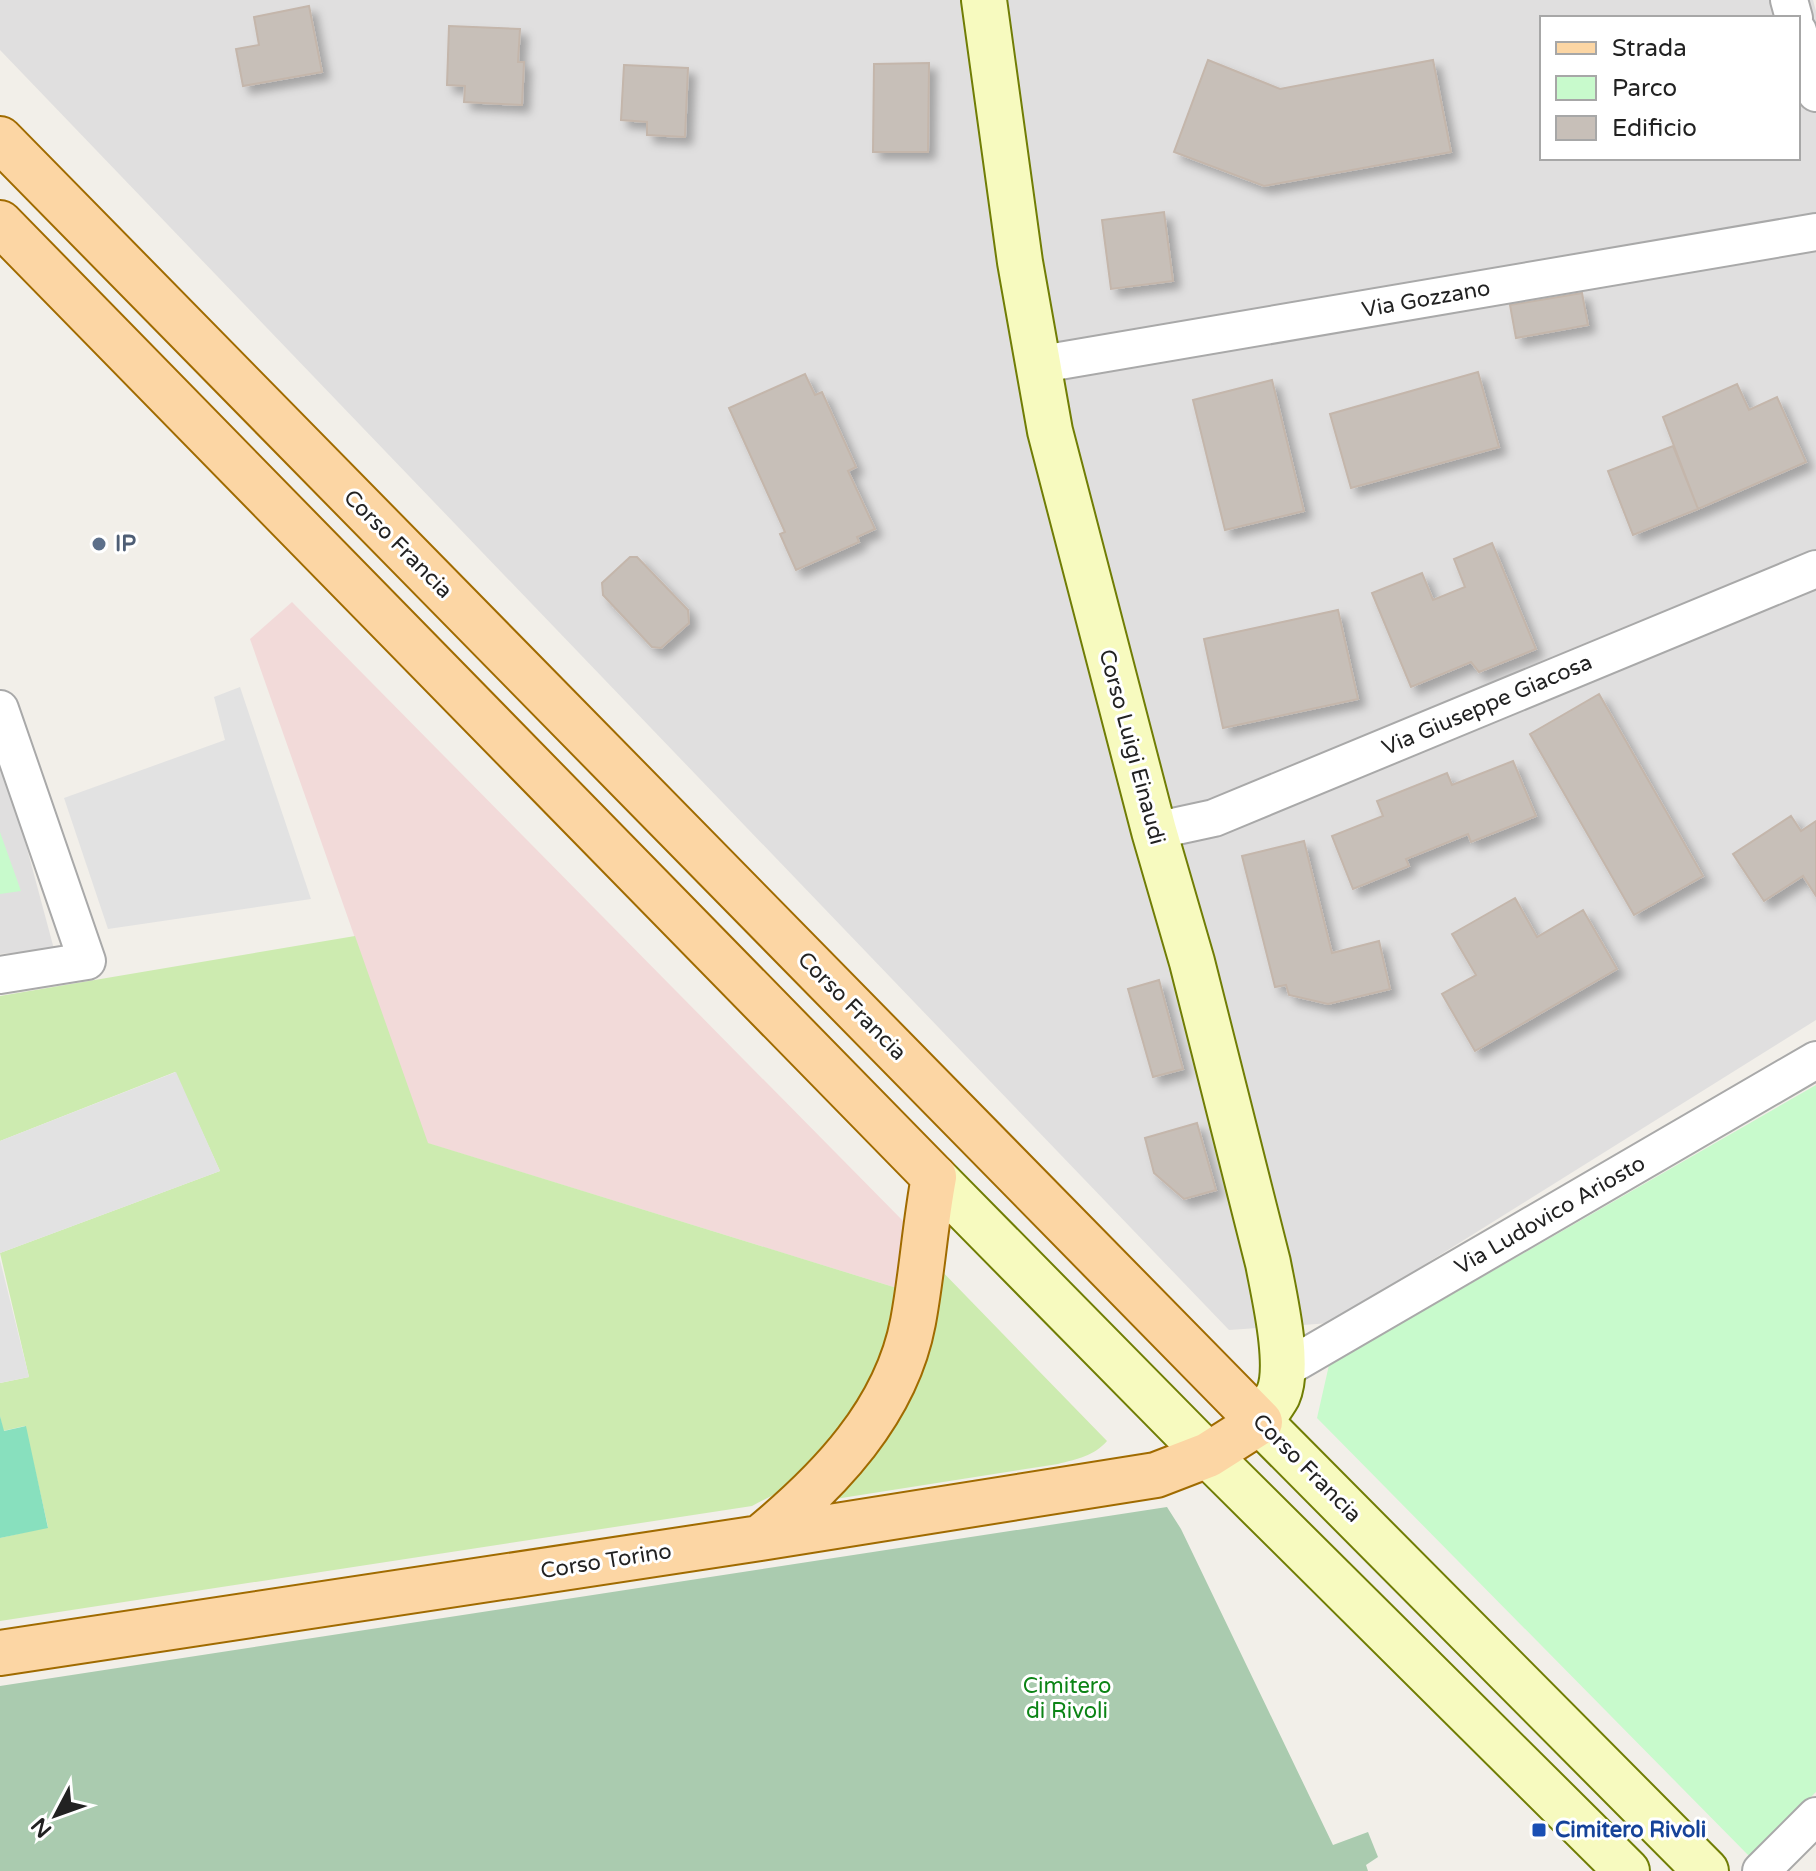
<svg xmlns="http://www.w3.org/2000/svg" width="1816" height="1871" font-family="'Varela Round',sans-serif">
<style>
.residential{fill:#e0dfdf;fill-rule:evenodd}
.commercial{fill:#f2dad9}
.grass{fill:#cdebb0}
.cemetery{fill:#aacbaf}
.park{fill:#c8facc}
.pitch{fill:#88e0be}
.parking{fill:#e2e2e2}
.building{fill:#c7bfb8;stroke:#c4b6ab;stroke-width:2;filter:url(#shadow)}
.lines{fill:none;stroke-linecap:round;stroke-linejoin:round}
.street-casing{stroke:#a9a9a9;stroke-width:40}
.secondary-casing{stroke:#707d05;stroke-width:48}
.primary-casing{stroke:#a06b00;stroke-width:48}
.street{stroke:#fff;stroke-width:36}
.secondary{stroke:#f7fabf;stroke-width:44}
.primary{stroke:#fcd6a4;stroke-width:44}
.service-dot{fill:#5c6f8a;stroke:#fff;stroke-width:3}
.transit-dot{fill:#1a4fb4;stroke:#fff;stroke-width:3}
.labels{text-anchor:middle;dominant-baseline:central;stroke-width:6;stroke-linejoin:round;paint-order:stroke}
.street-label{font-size:22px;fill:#222;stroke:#fff}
.service-label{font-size:22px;font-weight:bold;fill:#4e5e75;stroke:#fff;text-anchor:start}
.park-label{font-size:22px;fill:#0c8416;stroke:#fff}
.transit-label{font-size:22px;font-weight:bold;fill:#164399;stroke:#fff;text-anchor:start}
</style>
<defs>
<filter id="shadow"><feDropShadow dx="7" dy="7" stdDeviation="4" flood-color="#0004"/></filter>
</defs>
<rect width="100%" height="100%" fill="#f2efe9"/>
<!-- residential -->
<path class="residential" d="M 0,0 L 1813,0 L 1816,11 L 1816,1020 L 1331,1323 L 1229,1330 L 0,50 ZM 1542,18 L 1798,18 L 1798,158 L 1542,158 Z
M 0,748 L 54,949 L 0,954 Z"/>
<!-- commercial -->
<path class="commercial" d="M 292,602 L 908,1226 L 900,1289 L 427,1143 L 250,639 Z"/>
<!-- grass -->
<path class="grass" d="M 355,936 L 428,1143 L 900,1289 C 895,1307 892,1326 886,1343 C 868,1396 832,1456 785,1488 C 775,1495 763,1500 752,1506 L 0,1621 L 0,1538 L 48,1527 L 25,1426 L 3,1431 L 0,1416 L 0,1383 L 29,1377 L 0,1253 L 220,1171 L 175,1072 L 0,1141 L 0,996 Z
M 933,1262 L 1107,1441 C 1094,1456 1077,1459 1058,1464 L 816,1502 Z"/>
<!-- cemetery -->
<path class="cemetery" d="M 1167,1507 L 1181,1529 L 1333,1845 L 1368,1832 L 1378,1857 L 1366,1865 L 1368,1871 L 0,1871 L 0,1686 Z"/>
<!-- park -->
<path class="park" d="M 0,832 L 21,891 L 0,894 Z
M 1816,1085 L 1816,1792 L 1750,1857 L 1317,1418 L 1329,1365 Z"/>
<!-- pitch -->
<path class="pitch" d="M 0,1416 L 4,1431 L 26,1426 L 48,1528 L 0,1538 Z"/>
<!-- parking -->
<path class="parking" d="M 240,687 L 311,899 L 108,929 L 64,798 L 225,740 L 214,697 Z
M 176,1072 L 220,1171 L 0,1253 L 0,1141 Z
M 0,1260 L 29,1377 L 0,1383 Z"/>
<!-- building -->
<path class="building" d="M 309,6 L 322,72 L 243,86 L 236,49 L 259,45 L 254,17 Z
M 449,26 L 520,29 L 518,62 L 524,62 L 522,105 L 464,102 L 465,86 L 447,85 Z
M 1208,60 L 1280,89 L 1433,60 L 1451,152 L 1264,186 L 1174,152 Z
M 929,63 L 928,152 L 873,152 L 874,64 Z
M 624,65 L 688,68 L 685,137 L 647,135 L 647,122 L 621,120 Z
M 1164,212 L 1173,281 L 1111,289 L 1102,220 Z
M 1582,293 L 1588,325 L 1516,338 L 1510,305 Z
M 1478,372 L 1499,447 L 1351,488 L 1330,414 Z
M 805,374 L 815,395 L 822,392 L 856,467 L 848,471 L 875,529 L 857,537 L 859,542 L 796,570 L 780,534 L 785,532 L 729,408 Z
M 1272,380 L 1304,511 L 1225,530 L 1193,400 Z
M 1737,384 L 1749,410 L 1777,397 L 1806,462 L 1698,509 L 1663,417 Z
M 1673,446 L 1698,509 L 1633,535 L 1608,471 Z
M 1492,543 L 1536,649 L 1479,672 L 1471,662 L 1411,687 L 1372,593 L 1422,573 L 1433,600 L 1465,587 L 1454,559 Z
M 630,557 L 637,557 L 688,610 L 689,623 L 661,648 L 652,647 L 603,595 L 602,583 Z
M 1338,610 L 1358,699 L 1223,728 L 1204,639 Z
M 1599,694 L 1703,876 L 1634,915 L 1530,734 Z
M 1513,761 L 1536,816 L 1471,842 L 1468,834 L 1406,859 L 1409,866 L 1353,889 L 1332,836 L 1383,816 L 1377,801 L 1447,773 L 1452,785 Z
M 1791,816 L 1801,831 L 1816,821 L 1816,896 L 1803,876 L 1764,901 L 1733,854 Z
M 1304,841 L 1332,953 L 1379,941 L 1390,989 L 1328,1004 L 1289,995 L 1286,985 L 1275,987 L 1242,856 Z
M 1515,898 L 1537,937 L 1583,910 L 1617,969 L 1475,1051 L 1442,994 L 1476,975 L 1452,934 Z
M 1159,980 L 1183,1069 L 1153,1077 L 1128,989 Z
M 1197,1123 L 1216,1190 L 1184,1199 L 1154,1173 L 1145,1138 Z"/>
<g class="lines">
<!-- street casing -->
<g class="street-casing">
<path id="street" d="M 1789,0 L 1794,18
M 1798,31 L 1816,93
M 1036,365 L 1816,232
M 0,709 L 87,961 L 0,975
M 1154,831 L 1214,818 L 1816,569
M 1283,1370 L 1816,1060
M 1761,1871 L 1816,1816"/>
</g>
<!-- secondary casing -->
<g class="secondary-casing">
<path id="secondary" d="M 984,0 L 1020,262 L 1050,431 L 1154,831 L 1192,962 L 1268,1263 C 1274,1295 1291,1366 1278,1395 C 1273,1404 1266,1413 1260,1422 L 1706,1871
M 934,1177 L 1208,1455 L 1627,1871"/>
</g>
<!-- primary casing -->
<g class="primary-casing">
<path id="primary" d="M 0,139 L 1260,1422 L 1208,1455 L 1156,1475 L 760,1538 L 0,1653
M 0,223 L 934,1177 C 925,1225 922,1274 913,1322 C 896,1412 829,1481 761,1537"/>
</g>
<!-- street -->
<use href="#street" class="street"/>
<!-- secondary -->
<use href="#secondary" class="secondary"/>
<!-- primary -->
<use href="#primary" class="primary"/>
</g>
<!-- markers -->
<circle class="service-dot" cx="99" cy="544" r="8"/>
<rect class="transit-dot" x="1531" y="1822" width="16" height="16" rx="4"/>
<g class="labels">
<!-- street labels -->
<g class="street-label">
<text transform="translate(1426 299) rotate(-10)">Via Gozzano</text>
<text transform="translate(398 544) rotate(45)">Corso Francia</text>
<text transform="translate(1487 705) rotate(-23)">Via Giuseppe Giacosa</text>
<text transform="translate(1132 747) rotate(75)">Corso Luigi Einaudi</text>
<text transform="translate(852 1006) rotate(45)">Corso Francia</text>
<text transform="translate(1550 1215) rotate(-30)">Via Ludovico Ariosto</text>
<text transform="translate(1307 1468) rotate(45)">Corso Francia</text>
<text transform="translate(606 1561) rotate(-9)">Corso Torino</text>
</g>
<!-- service labels -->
<g class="service-label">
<text x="115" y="544">IP</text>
</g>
<!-- park labels -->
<g class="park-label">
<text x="1067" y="1686">Cimitero<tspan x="1067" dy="25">di Rivoli</tspan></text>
</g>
<!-- transit labels -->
<g class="transit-label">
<text x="1555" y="1830">Cimitero Rivoli</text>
</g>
</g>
<!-- legend -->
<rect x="1540" y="16" width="260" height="144" fill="#ffffff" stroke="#a7a7a7" stroke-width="2"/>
<rect x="1556" y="42" width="40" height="12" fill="#fcd6a4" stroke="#a7a7a7" stroke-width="2"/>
<text x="1612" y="56" font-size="24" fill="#222222">Strada</text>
<rect x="1556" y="76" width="40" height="24" fill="#c8facc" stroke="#a7a7a7" stroke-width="2"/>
<text x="1612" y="96" font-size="24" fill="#222222">Parco</text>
<rect x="1556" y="116" width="40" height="24" fill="#c7bfb8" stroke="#a7a7a7" stroke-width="2"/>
<text x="1612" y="136" font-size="24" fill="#222222">Edificio</text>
<!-- north arrow -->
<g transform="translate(56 1815) rotate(229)" stroke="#ffffff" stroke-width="6" paint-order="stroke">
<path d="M0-6L14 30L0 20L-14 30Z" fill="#222222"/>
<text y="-12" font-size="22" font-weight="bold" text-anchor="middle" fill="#222222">N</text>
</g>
</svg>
